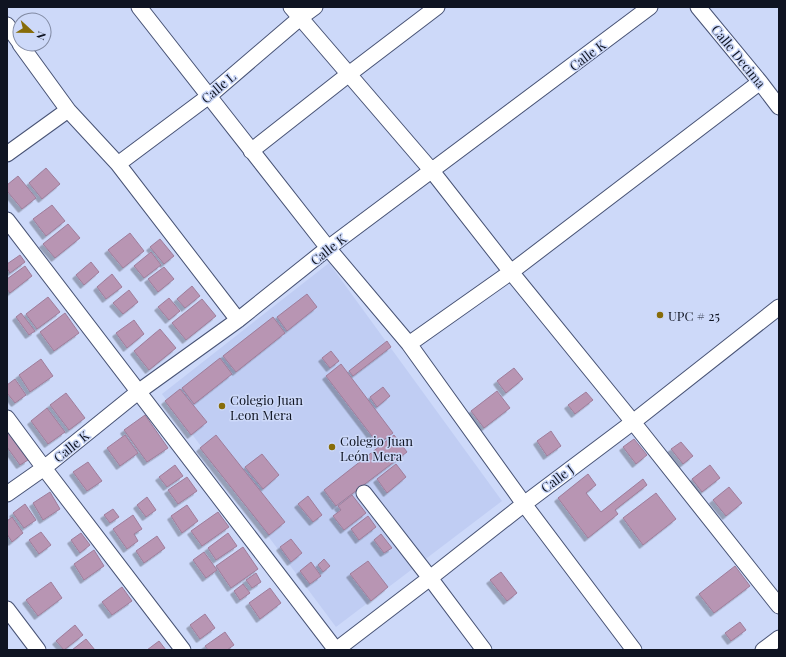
<svg xmlns="http://www.w3.org/2000/svg" width="786" height="657" font-family="'Playfair Display',serif">
<style>
.built{fill:#c0cdf3}
.building{fill:#b895b3;stroke:#9f7d9b;filter:url(#shadow)}
.lines{fill:none;stroke-linecap:round;stroke-linejoin:round}
.street-casing{stroke:#485375;stroke-width:17}
.street{stroke:#fff;stroke-width:15}
.poi-dot{fill:#876c09;stroke:#cdd9f9;stroke-width:1.5}
.labels{text-anchor:middle;dominant-baseline:central;stroke-width:3;stroke-linejoin:round;paint-order:stroke}
.street-label{font-size:13px;fill:#0f1422;stroke:#cdd9f9}
.poi-label{font-size:13px;fill:#0f1422;stroke:#cdd9f9;text-anchor:start}
</style>
<defs>
<filter id="shadow"><feDropShadow dx="-3.5" dy="3.5" stdDeviation="0" flood-color="#0004"/></filter>
</defs>
<rect width="100%" height="100%" fill="#cdd9f9"/>
<!-- built -->
<path class="built" d="M 329,263 L 502,501 L 336,627 L 162,394 Z"/>
<!-- building -->
<path class="building" d="M 46,168 L 60,184 L 42,199 L 29,183 Z
M 18,176 L 36,198 L 22,209 L 7,191 L 7,185 Z
M 52,205 L 65,221 L 46,236 L 33,219 Z
M 68,224 L 80,238 L 55,258 L 43,244 Z
M 130,233 L 144,251 L 123,268 L 108,250 Z
M 160,239 L 174,256 L 164,264 L 150,247 Z
M 151,252 L 161,265 L 144,278 L 134,266 Z
M 20,255 L 25,262 L 10,273 L 7,268 L 7,264 Z
M 91,262 L 99,272 L 84,285 L 76,275 Z
M 25,266 L 32,276 L 10,293 L 7,289 L 7,279 Z
M 164,267 L 174,279 L 158,292 L 148,279 Z
M 112,274 L 122,287 L 106,299 L 97,287 Z
M 192,286 L 200,296 L 185,308 L 177,299 Z
M 129,290 L 138,302 L 123,314 L 113,303 Z
M 307,294 L 317,307 L 287,331 L 277,317 Z
M 48,297 L 60,312 L 37,329 L 26,314 Z
M 169,298 L 180,311 L 169,320 L 158,307 Z
M 202,299 L 216,316 L 186,340 L 172,323 Z
M 21,313 L 35,331 L 29,335 L 16,317 Z
M 65,313 L 79,333 L 54,351 L 40,332 Z
M 273,317 L 285,333 L 236,372 L 223,356 Z
M 134,320 L 144,334 L 127,348 L 116,333 Z
M 160,329 L 176,348 L 149,370 L 134,351 Z
M 387,341 L 391,347 L 353,376 L 349,371 Z
M 331,351 L 339,361 L 330,368 L 322,358 Z
M 220,358 L 232,374 L 194,404 L 182,388 Z
M 41,359 L 53,376 L 30,392 L 19,375 Z
M 341,364 L 393,433 L 378,444 L 326,376 Z
M 514,368 L 523,379 L 506,393 L 497,381 Z
M 15,379 L 26,395 L 15,403 L 7,393 L 7,385 Z
M 383,387 L 390,396 L 377,407 L 370,397 Z
M 180,389 L 207,422 L 191,435 L 165,401 Z
M 497,391 L 510,408 L 484,428 L 471,411 Z
M 586,392 L 593,400 L 575,414 L 568,405 Z
M 66,393 L 85,418 L 69,430 L 50,405 Z
M 47,408 L 65,432 L 48,444 L 31,421 Z
M 145,415 L 168,448 L 147,462 L 124,430 Z
M 7,431 L 28,460 L 20,465 L 7,447 Z
M 551,431 L 561,446 L 547,456 L 537,441 Z
M 125,435 L 138,453 L 120,466 L 107,448 Z
M 216,435 L 285,522 L 269,535 L 200,448 Z
M 394,435 L 407,452 L 336,506 L 324,490 Z
M 634,439 L 647,455 L 636,464 L 623,447 Z
M 681,442 L 693,456 L 683,464 L 671,449 Z
M 262,454 L 279,475 L 263,489 L 245,467 Z
M 88,462 L 102,481 L 87,491 L 73,472 Z
M 396,464 L 406,477 L 387,493 L 377,479 Z
M 175,465 L 183,476 L 167,487 L 159,477 Z
M 710,465 L 720,478 L 702,492 L 692,479 Z
M 588,474 L 596,485 L 586,493 L 601,512 L 643,479 L 647,485 L 615,510 L 618,514 L 588,538 L 558,498 Z
M 187,477 L 197,491 L 178,504 L 168,490 Z
M 729,487 L 742,503 L 726,516 L 713,500 Z
M 50,492 L 60,509 L 43,520 L 33,503 Z
M 656,493 L 676,519 L 643,545 L 623,518 Z
M 352,495 L 366,513 L 344,530 L 333,516 L 341,510 L 338,506 Z
M 308,496 L 322,515 L 313,522 L 298,504 Z
M 147,497 L 156,510 L 146,517 L 137,505 Z
M 25,504 L 36,520 L 24,528 L 13,513 Z
M 187,505 L 198,521 L 182,533 L 171,516 Z
M 113,509 L 119,517 L 110,523 L 104,515 Z
M 218,512 L 229,527 L 202,546 L 191,531 Z
M 133,515 L 142,529 L 134,534 L 138,541 L 127,549 L 113,529 Z
M 368,516 L 376,527 L 359,540 L 351,529 Z
M 12,517 L 23,533 L 12,542 L 7,534 L 7,521 Z
M 41,532 L 51,545 L 39,554 L 29,540 Z
M 81,533 L 90,545 L 80,553 L 71,540 Z
M 228,533 L 237,546 L 216,560 L 208,548 Z
M 381,534 L 392,548 L 384,553 L 374,540 Z
M 157,536 L 165,548 L 144,563 L 136,551 Z
M 291,539 L 302,553 L 291,562 L 280,547 Z
M 243,547 L 258,569 L 231,588 L 216,566 Z
M 94,550 L 104,566 L 84,580 L 74,564 Z
M 204,552 L 217,570 L 206,578 L 193,560 Z
M 324,559 L 330,566 L 323,572 L 318,565 Z
M 368,561 L 388,587 L 371,601 L 350,574 Z
M 311,562 L 321,576 L 310,584 L 300,571 Z
M 735,566 L 750,586 L 714,613 L 699,594 Z
M 501,572 L 517,593 L 507,601 L 490,580 Z
M 256,573 L 261,582 L 252,588 L 246,580 Z
M 51,582 L 62,598 L 38,616 L 26,600 Z
M 243,584 L 250,593 L 240,600 L 234,591 Z
M 122,587 L 132,601 L 112,615 L 102,602 Z
M 270,588 L 281,603 L 260,619 L 249,603 Z
M 205,614 L 215,628 L 200,639 L 190,625 Z
M 740,622 L 746,630 L 731,641 L 725,633 Z
M 75,625 L 83,635 L 64,650 L 56,641 Z
M 225,632 L 234,645 L 227,650 L 208,650 L 205,646 Z
M 86,639 L 95,650 L 72,650 Z
M 159,641 L 166,650 L 147,650 Z"/>
<g class="lines">
<!-- street casing -->
<g class="street-casing">
<path id="street" d="M 139,7 L 328,248 L 409,344 L 524,504 L 634,650
M 291,7 L 432,171 L 511,272 L 633,422 L 779,606
M 698,7 L 760,82 L 779,107
M 7,25 L 20,43
M 20,44 L 68,110 L 118,164 L 238,320
M 251,151 L 349,74 L 437,7
M 7,154 L 68,110
M 118,164 L 209,96 L 300,18 L 315,7
M 7,220 L 336,650
M 409,344 L 511,272 L 760,82
M 7,418 L 44,468 L 183,650
M 364,493 L 430,578 L 484,650
M 7,494 L 44,468 L 138,392 L 238,320 L 328,248 L 650,7
M 7,609 L 38,650
M 336,650 L 430,578 L 524,504 L 633,422 L 779,307
M 763,650 L 779,638"/>
</g>
<!-- street -->
<use href="#street" class="street"/>
</g>
<!-- markers -->
<g class="poi-dot">
<circle cx="660" cy="315" r="4"/>
<circle cx="222" cy="406" r="4"/>
<circle cx="332" cy="447" r="4"/>
</g>
<g class="labels">
<!-- street labels -->
<g class="street-label">
<text transform="translate(587 55) rotate(-37)">Calle K</text>
<text transform="translate(739 56) rotate(51)">Calle Decima</text>
<text transform="translate(218 87) rotate(-40)">Calle L</text>
<text transform="translate(328 249) rotate(-38)">Calle K</text>
<text transform="translate(71 446) rotate(-39)">Calle K</text>
<text transform="translate(557 478) rotate(-37)">Calle J</text>
</g>
<!-- poi labels -->
<g class="poi-label">
<text x="668" y="315">UPC # 25</text>
<text x="230" y="399">Colegio Juan<tspan x="230" dy="15">Leon Mera</tspan></text>
<text x="340" y="440">Colegio Juan<tspan x="340" dy="15">León Mera</tspan></text>
</g>
</g>
<!-- border -->
<rect width="786" height="657" fill="none" stroke="#0f1422" stroke-width="16"/>
<!-- north arrow -->
<g transform="translate(32 32) rotate(112)"><circle r="19" fill="#cdd9f9" stroke="#818aa3"/>
<path d="M0-3L7 15L0 10L-7 15Z" fill="#876c09"/>
<text y="-6" font-size="11" font-weight="bold" text-anchor="middle" fill="#0f1422">N</text>
</g>
</svg>
